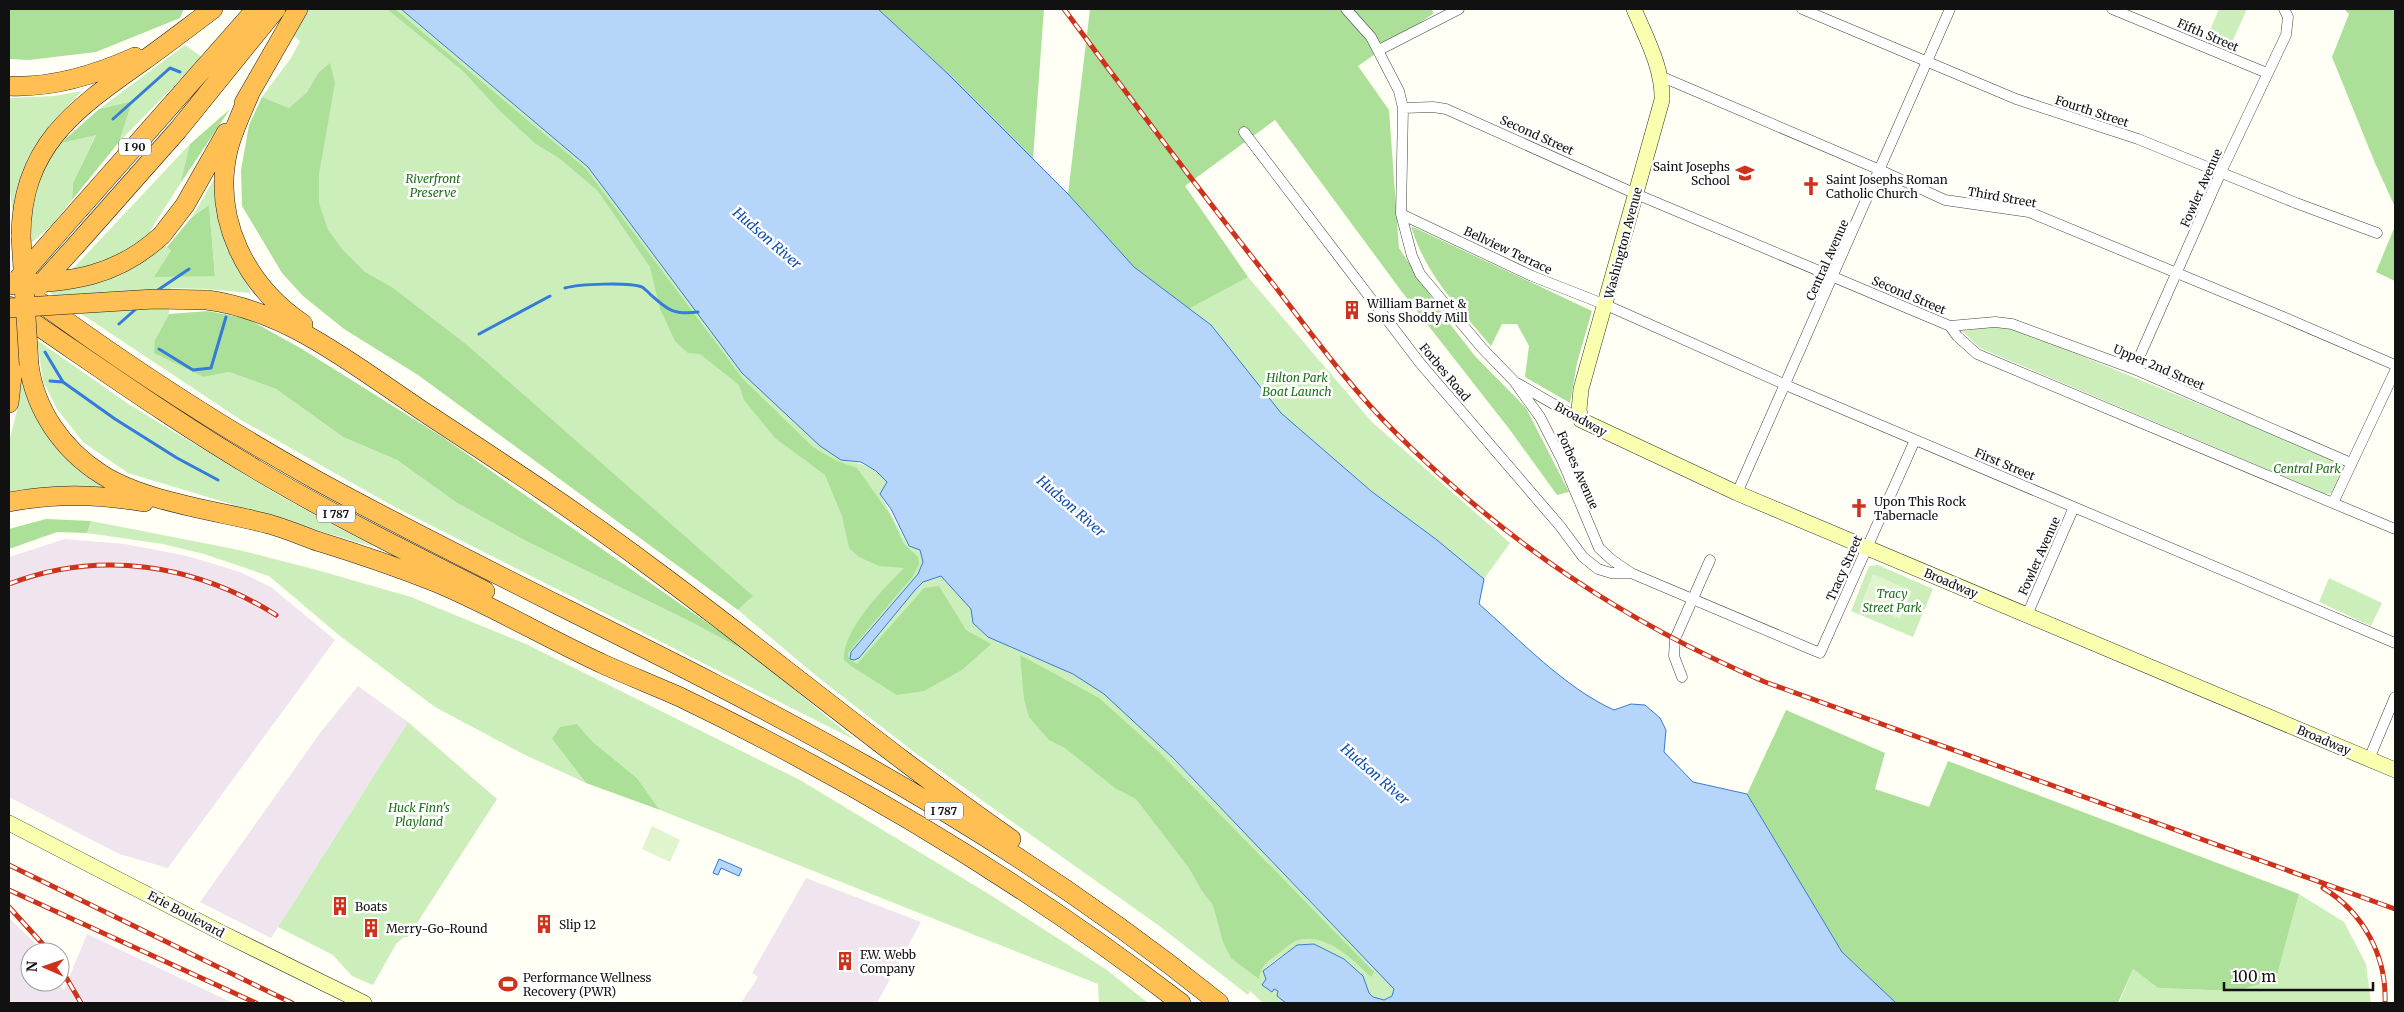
<svg xmlns="http://www.w3.org/2000/svg" width="2404" height="1012" font-family="Merriweather,serif">
<style>
.industrial{fill:#f0e5ef}
.green{fill:#cceeba}
.forest{fill:#ace098}
.pitch{fill:#e0f4cd}
.water{fill:#b5d5fb;stroke:#357bd9}
.lines{fill:none;stroke-linecap:round;stroke-linejoin:round}
.stream{stroke:#357bd9;stroke-width:3}
.street-casing{stroke:#444;stroke-width:11}
.secondary-casing{stroke:#333;stroke-width:16}
.highway-casing{stroke:#222;stroke-width:20}
.street{stroke:#fff;stroke-width:10}
.secondary{stroke:#faffb0;stroke-width:15}
.highway{stroke:#ffbf53;stroke-width:19}
.rail-casing{stroke:#ce321b;stroke-width:5}
.rail{stroke:#fff;stroke-width:3;stroke-dasharray:9;stroke-linecap:butt}
.highway-bridge-casing{stroke:#222;stroke-width:20;stroke-linecap:butt}
.highway-bridge{stroke:#ffbf53;stroke-width:19}
.labels{text-anchor:middle;dominant-baseline:central;stroke-width:5;stroke-linejoin:round;paint-order:stroke}
.shield{fill:#fff;stroke:#585858;stroke-width:1}
.shield-label{font-size:11px;font-weight:bold;fill:#111}
.street-label{font-size:12px;fill:#111;stroke:#fff}
.poi-label{font-size:12px;fill:#111;stroke:#fff;text-anchor:start}
.park-label{font-size:12px;font-style:italic;fill:#1d701a;stroke:#fff}
.water-label{font-size:14px;font-style:italic;fill:#0d4daf;stroke:#fff}
</style>
<rect width="100%" height="100%" fill="#fffff5"/>
<!-- industrial -->
<path class="industrial" d="M 65,539 L 125,544 L 187,556 L 240,572 L 271,587 L 335,640 L 168,868 L 119,854 L 9,797 L 9,557 Z
M 358,686 L 408,722 L 271,938 L 200,902 L 320,733 Z
M 806,878 L 921,922 L 877,1003 L 741,1003 L 758,977 L 752,973 Z
M 9,918 L 35,943 L 40,952 L 30,952 L 30,982 L 58,982 L 64,990 L 87,934 L 233,1003 L 9,1003 Z"/>
<!-- green -->
<path class="green" d="M 257,9 L 401,9 L 588,167 L 742,373 L 841,460 C 863,463 872,467 887,482 L 880,494 L 908,546 L 920,550 L 923,562 L 918,574 L 851,652 L 859,658 L 915,590 L 923,582 L 941,576 L 971,609 L 973,623 C 1010,657 1066,662 1105,695 C 1154,737 1198,785 1243,831 C 1291,883 1340,934 1391,984 L 1394,989 L 1392,996 L 1384,1000 L 1373,997 L 1369,993 L 1363,976 L 1344,959 L 1314,944 L 1297,945 L 1266,967 L 1266,979 L 1272,992 L 1274,989 L 1278,991 L 1277,996 L 1286,1003 L 1263,1003 L 1250,991 L 1248,995 L 1158,925 L 914,752 L 819,678 L 738,610 L 749,600 L 341,255 L 314,209 L 327,66 L 318,73 L 307,92 L 289,108 L 262,97 L 291,58 L 300,41 Z
M 2219,9 L 2247,9 L 2229,49 L 2206,39 Z
M 185,45 L 202,57 L 119,142 L 131,101 L 99,109 Z
M 82,91 L 50,124 L 29,160 L 15,234 L 9,183 L 9,98 L 54,96 Z
M 96,134 L 73,183 L 72,200 L 51,226 L 31,243 L 32,212 L 42,170 L 61,143 Z
M 190,144 L 180,184 L 150,231 L 171,251 L 215,276 L 209,205 L 192,217 L 216,176 L 222,230 L 251,293 L 205,289 L 171,288 L 169,314 L 155,340 L 204,377 L 229,372 L 276,389 L 343,437 L 397,460 L 457,503 L 526,541 L 691,622 L 753,655 L 855,740 L 393,506 L 241,420 L 50,293 Z
M 1248,277 L 1372,422 L 1510,543 L 1484,579 L 1437,540 L 1371,491 L 1281,413 L 1211,325 L 1189,309 Z
M 2001,326 L 2016,329 L 2340,462 L 2344,470 L 2332,493 L 2325,494 L 1980,348 L 1962,331 Z
M 37,340 L 130,405 L 280,496 L 374,547 L 128,473 L 83,442 L 57,409 L 43,381 Z
M 21,358 L 62,453 L 106,489 L 46,487 L 9,493 L 9,442 L 18,407 Z
M 91,521 L 239,550 L 317,570 L 411,597 L 526,644 L 800,780 L 992,896 L 1107,970 L 1148,1003 L 1099,1003 L 1098,984 L 660,810 L 637,778 L 593,742 L 577,724 L 552,739 L 586,783 L 523,754 L 435,707 L 340,636 L 269,576 L 204,554 L 163,544 L 87,533 Z
M 1878,565 L 1933,589 L 1913,637 L 1851,611 L 1869,566 Z
M 2329,578 L 2382,603 L 2371,626 L 2319,602 Z
M 408,722 L 497,799 L 408,937 L 404,937 L 396,944 L 373,985 L 352,976 L 333,955 L 278,927 Z
M 2299,894 L 2344,922 L 2366,964 L 2371,1003 L 2119,1003 L 2133,969 L 2158,988 L 2237,991 L 2276,979 Z"/>
<!-- forest -->
<path class="forest" d="M 9,9 L 184,9 L 180,18 L 96,52 L 29,60 L 9,59 Z
M 387,9 L 395,9 L 586,169 L 743,379 L 813,447 L 837,461 L 857,468 L 891,516 L 904,544 L 918,557 L 919,564 L 913,576 L 848,653 L 849,659 L 857,664 L 924,588 L 939,586 L 966,630 L 991,644 L 962,670 L 942,681 L 924,691 L 897,695 L 851,666 L 844,660 C 842,630 884,588 904,568 L 879,566 L 859,557 L 849,548 L 842,516 L 825,475 L 775,438 L 744,400 L 739,385 L 700,354 L 688,353 L 675,341 L 660,309 L 650,267 L 598,191 L 559,158 L 536,144 L 501,112 L 463,71 Z
M 878,9 L 1044,9 L 1033,159 L 947,73 Z
M 1090,9 L 1431,9 L 1434,13 L 1358,66 L 1389,110 L 1399,248 L 1446,319 L 1475,356 L 1526,408 L 1569,492 L 1557,495 L 1510,430 L 1402,292 L 1275,120 L 1185,186 L 1248,277 L 1189,309 L 1134,267 L 1068,194 Z
M 2344,9 L 2395,9 L 2395,207 L 2375,163 L 2332,57 L 2349,14 Z
M 330,63 L 335,83 L 319,174 L 319,203 L 328,230 L 343,250 L 365,272 L 393,288 L 467,345 L 753,596 L 738,610 L 418,375 L 344,329 L 303,296 L 282,273 L 242,206 L 241,170 L 249,125 L 262,97 L 289,108 L 307,92 L 318,73 Z
M 132,101 L 119,142 L 72,200 L 73,183 L 96,135 L 61,143 L 99,109 Z
M 230,109 L 180,184 L 190,144 Z
M 209,205 L 215,276 L 154,277 L 171,251 L 167,247 L 192,217 Z
M 1411,226 L 1592,311 L 1577,363 L 1570,403 L 1525,377 L 1529,346 L 1517,324 L 1502,324 L 1491,346 C 1458,307 1426,276 1411,226 Z
M 2395,226 L 2395,281 L 2376,272 Z
M 208,311 L 248,319 L 302,349 L 444,438 L 753,655 L 691,622 L 526,541 L 457,503 L 397,460 L 343,437 L 276,389 L 229,372 L 204,377 L 154,353 L 155,340 L 169,314 Z
M 46,519 L 91,521 L 87,533 L 57,532 L 9,549 L 9,529 Z
M 1020,655 L 1099,698 L 1158,751 L 1374,972 L 1371,977 C 1352,959 1327,933 1298,940 C 1292,942 1284,949 1279,953 C 1269,960 1260,966 1259,979 L 1231,958 L 1223,942 L 1213,905 L 1202,891 L 1189,868 L 1136,799 L 1115,788 L 1065,748 L 1049,740 L 1029,717 L 1024,699 Z
M 1786,710 L 1885,753 L 1875,789 L 1929,807 L 1948,761 L 2299,894 L 2276,979 L 2237,991 L 2158,988 L 2133,969 L 2118,1003 L 1896,1003 L 1842,952 L 1747,794 Z
M 577,724 L 593,742 L 637,778 L 660,810 L 586,783 L 552,739 L 560,727 Z"/>
<!-- pitch -->
<path class="pitch" d="M 1873,574 L 1912,591 L 1900,619 L 1862,602 Z
M 652,826 L 680,840 L 670,862 L 642,849 Z"/>
<!-- water -->
<path class="water" d="M 401,9 L 878,9 L 947,73 L 1068,194 L 1134,267 L 1211,325 L 1281,413 L 1371,491 L 1437,540 L 1484,579 L 1479,604 C 1520,640 1565,688 1614,710 L 1631,704 L 1645,705 L 1660,718 L 1666,730 L 1664,752 L 1693,782 L 1747,794 L 1842,952 L 1896,1003 L 1286,1003 L 1277,996 L 1278,991 L 1274,989 L 1272,992 L 1262,985 L 1266,979 L 1263,971 L 1297,945 L 1314,944 L 1344,959 L 1363,976 L 1369,993 L 1373,997 L 1384,1000 L 1392,996 L 1394,989 L 1173,758 L 1104,694 L 1073,674 L 988,637 L 973,623 L 971,609 L 941,576 L 923,582 L 915,590 L 859,658 L 854,660 L 850,659 L 851,652 L 918,574 L 923,562 L 920,550 L 909,546 L 891,509 L 880,494 L 887,482 L 876,471 L 861,462 L 841,460 L 820,446 L 742,373 L 588,167 Z
M 719,859 L 742,869 L 739,876 L 721,868 L 718,875 L 713,873 Z"/>
<g class="lines">
<!-- stream -->
<path class="stream" d="M 113,119 L 170,68 L 180,72
M 565,288 C 579,284 629,282 642,287 C 644,288 648,292 650,294 C 668,310 673,315 698,312
M 155,292 L 189,269
M 119,324 L 137,308
M 479,334 L 550,296
M 159,349 L 193,370 L 211,368 L 226,317
M 45,352 L 63,382
M 50,381 L 63,382 L 115,419 L 177,458 L 218,480"/>
<!-- street casing -->
<g class="street-casing">
<path id="street" d="M 1346,9 L 1371,37 L 1399,91 L 1403,108 L 1401,214 L 1412,256 L 1420,274 L 1482,348 L 1514,381 L 1540,417 L 1562,460 L 1599,548 L 1612,560 L 1631,573 L 1820,653 L 1915,440
M 1802,9 L 2016,99 L 2138,139 L 2296,203 L 2377,233
M 2112,9 L 2267,73
M 1379,50 L 1459,9
M 1660,76 L 1880,170 L 1945,200 L 2029,212 L 2281,316 L 2395,365
M 1403,108 L 1433,107 L 1446,109 L 1636,194 L 1950,326 L 1957,336 L 1977,354 L 2395,529
M 1244,132 L 1420,363 L 1560,526 L 1583,557 L 1598,569 L 1611,573 L 1630,573
M 1401,214 L 1532,276 L 1606,305 L 1795,389 L 2395,643
M 1950,326 L 1995,322 L 2012,324 L 2134,369 L 2351,463
M 2134,369 L 2221,172 L 2286,35 L 2288,17 L 2284,9
M 1517,383 L 1581,420
M 1737,493 L 1950,9
M 2333,503 L 2395,371
M 2027,615 L 2074,507
M 1682,677 L 1674,656 L 1675,639 L 1710,560
M 2369,759 L 2395,697"/>
</g>
<!-- secondary casing -->
<g class="secondary-casing">
<path id="secondary" d="M 1634,9 C 1646,38 1663,68 1662,100 L 1581,389 L 1579,410 L 1581,420 L 1737,493 L 2395,770
M 9,823 L 218,931 L 364,1003"/>
</g>
<!-- highway casing -->
<g class="highway-casing">
<path id="highway" d="M 9,86 C 53,88 95,75 135,57
M 250,93 C 242,112 233,130 228,150 C 212,219 246,286 303,324
M 244,103 L 298,9
M 60,231 L 256,9
M 162,235 L 185,205 L 226,133
M 21,237 C 21,146 75,109 143,61 C 167,44 190,26 213,9
M 77,244 L 178,130 L 276,9
M 37,300 C 126,365 219,426 316,480 C 496,579 684,662 863,764 C 988,834 1108,914 1219,1003
M 207,300 C 291,311 361,371 430,416 C 505,465 580,514 652,568 C 773,657 887,753 1011,839
M 9,306 L 12,376 L 9,403
M 16,311 C 96,365 174,421 257,470 C 331,514 408,552 485,591
M 29,365 C 35,410 63,450 101,474 C 144,502 219,511 269,524 C 286,529 303,536 320,542 C 359,554 397,567 435,582 C 493,606 548,639 605,665 C 630,676 655,686 680,697 C 856,782 1026,884 1181,1003
M 9,502 C 54,493 99,494 144,502"/>
</g>
<!-- street -->
<use href="#street" class="street"/>
<!-- secondary -->
<use href="#secondary" class="secondary"/>
<!-- highway -->
<use href="#highway" class="highway"/>
<!-- rail casing -->
<g class="rail-casing">
<path id="rail" d="M 1064,9 C 1133,102 1202,194 1274,285 C 1313,336 1351,389 1397,434 C 1507,543 1623,621 1765,682 L 2395,909
M 9,584 C 99,549 195,564 276,615
M 9,865 L 292,1003
M 2323,888 C 2363,912 2387,956 2385,1003
M 9,890 L 256,1003
M 9,907 L 50,952
M 60,967 L 81,1003"/>
</g>
<!-- rail -->
<use href="#rail" class="rail"/>
<!-- highway-bridge casing -->
<g class="highway-bridge-casing">
<path id="highway-bridge" d="M 21,237 L 29,365
M 18,279 L 60,231
M 9,285 C 70,281 114,279 162,235
M 39,286 L 77,244
M 9,308 L 154,299 L 207,300"/>
</g>
<!-- highway-bridge -->
<use href="#highway-bridge" class="highway-bridge"/>
</g>
<!-- icons -->
<defs>
<g id="school-bare" transform="scale(1.5)"><path d="M0-5L7-2L0 1L-7-2ZM-4 1L0 2.5L4 1V4Q0 6-4 4Z" fill="#ce321b" stroke="#fff" stroke-width="2.5" paint-order="stroke"/></g>
<g id="church-bare" transform="scale(1.5)"><path d="M-1.2-6h2.4v3.5h3.3v2.4h-3.3V6h-2.4V-.1h-3.3v-2.4h3.3Z" fill="#ce321b" stroke="#fff" stroke-width="2.5" paint-order="stroke"/></g>
<g id="building-bare" transform="scale(1.5)"><path d="M-4-6H4V6H1V3H-1V6H-4ZM-2.5-4.3h1.7v1.8h-1.7ZM.8-4.3h1.7v1.8H.8ZM-2.5-1h1.7V.8h-1.7ZM.8-1h1.7V.8H.8Z" fill="#ce321b" stroke="#fff" stroke-width="2.5" paint-order="stroke"/></g>
<g id="stadium-bare" transform="scale(1.5)"><path d="M0-5a6.5 5 0 1 0 0 10a6.5 5 0 1 0 0-10ZM-3.5-1.8h7v3.6h-7Z" fill="#ce321b" stroke="#fff" stroke-width="2.5" paint-order="stroke"/></g>
</defs>
<g fill-rule="evenodd">
<use href="#school-bare" x="1745" y="173"/>
<use href="#church-bare" x="1811" y="186"/>
<use href="#building-bare" x="1352" y="310"/>
<use href="#church-bare" x="1859" y="508"/>
<use href="#building-bare" x="340" y="906"/>
<use href="#building-bare" x="544" y="924"/>
<use href="#building-bare" x="371" y="928"/>
<use href="#building-bare" x="845" y="961"/>
<use href="#stadium-bare" x="508" y="984"/>
</g>
<g class="labels">
<!-- shield labels -->
<g class="shield">
<rect x="119" y="138.5" width="32" height="17" rx="4"/>
<rect x="317" y="505.5" width="38" height="17" rx="4"/>
<rect x="925" y="802.5" width="38" height="17" rx="4"/>
</g>
<g class="shield-label">
<text x="135" y="147">I 90</text>
<text x="336" y="514">I 787</text>
<text x="944" y="811">I 787</text>
</g>
<!-- street labels -->
<g class="street-label">
<text transform="translate(2208 35) rotate(23)">Fifth Street</text>
<text transform="translate(2092 111) rotate(18)">Fourth Street</text>
<text transform="translate(1537 135) rotate(24)">Second Street</text>
<text transform="translate(2201 188) rotate(-66)">Fowler Avenue</text>
<text transform="translate(2002 197) rotate(10)">Third Street</text>
<text transform="translate(1623 243) rotate(-75)">Washington Avenue</text>
<text transform="translate(1508 250) rotate(25)">Bellview Terrace</text>
<text transform="translate(1827 260) rotate(-66)">Central Avenue</text>
<text transform="translate(1909 295) rotate(23)">Second Street</text>
<text transform="translate(2159 367) rotate(23)">Upper 2nd Street</text>
<text transform="translate(1445 372) rotate(50)">Forbes Road</text>
<text transform="translate(1581 419) rotate(29)">Broadway</text>
<text transform="translate(2005 464) rotate(23)">First Street</text>
<text transform="translate(1578 470) rotate(66)">Forbes Avenue</text>
<text transform="translate(2039 556) rotate(-66)">Fowler Avenue</text>
<text transform="translate(1844 568) rotate(-66)">Tracy Street</text>
<text transform="translate(1951 583) rotate(23)">Broadway</text>
<text transform="translate(2324 740) rotate(23)">Broadway</text>
<text transform="translate(186 914) rotate(28)">Erie Boulevard</text>
</g>
<!-- poi labels -->
<g class="poi-label">
<text x="1730" y="166" text-anchor="end">Saint Josephs<tspan x="1730" dy="14">School</tspan></text>
<text x="1826" y="179">Saint Josephs Roman<tspan x="1826" dy="14">Catholic Church</tspan></text>
<text x="1367" y="303">William Barnet &amp;<tspan x="1367" dy="14">Sons Shoddy Mill</tspan></text>
<text x="1874" y="501">Upon This Rock<tspan x="1874" dy="14">Tabernacle</tspan></text>
<text x="355" y="906">Boats</text>
<text x="559" y="924">Slip 12</text>
<text x="386" y="928">Merry-Go-Round</text>
<text x="860" y="954">F.W. Webb<tspan x="860" dy="14">Company</tspan></text>
<text x="523" y="977">Performance Wellness<tspan x="523" dy="14">Recovery (PWR)</tspan></text>
</g>
<!-- park labels -->
<g class="park-label">
<text x="433" y="178">Riverfront<tspan x="433" dy="14">Preserve</tspan></text>
<text x="1297" y="377">Hilton Park<tspan x="1297" dy="14">Boat Launch</tspan></text>
<text x="2307" y="468">Central Park</text>
<text x="1892" y="593">Tracy<tspan x="1892" dy="14">Street Park</tspan></text>
<text x="419" y="807">Huck Finn's<tspan x="419" dy="14">Playland</tspan></text>
</g>
<!-- water labels -->
<g class="water-label">
<text transform="translate(767 238) rotate(41)">Hudson River</text>
<text transform="translate(1071 506) rotate(41)">Hudson River</text>
<text transform="translate(1375 774) rotate(41)">Hudson River</text>
</g>
</g>
<!-- border -->
<rect width="2404" height="1012" fill="none" stroke="#111111" stroke-width="20"/>
<!-- north arrow -->
<g transform="translate(45 967) rotate(272)"><circle r="24" fill="#ffffff" stroke="#a0a0a0"/>
<path d="M0-4L9 19L0 12L-9 19Z" fill="#ce321b"/>
<text y="-8" font-size="14" font-weight="bold" text-anchor="middle" fill="#111111">N</text>
</g>
<!-- scale -->
<path d="M2224 982v8h149v-8" fill="none" stroke="#111111" stroke-width="2.5"/>
<text x="2232" y="982" font-size="15" fill="#111111" stroke="#ffffff" stroke-width="4" paint-order="stroke">100 m</text>
</svg>
